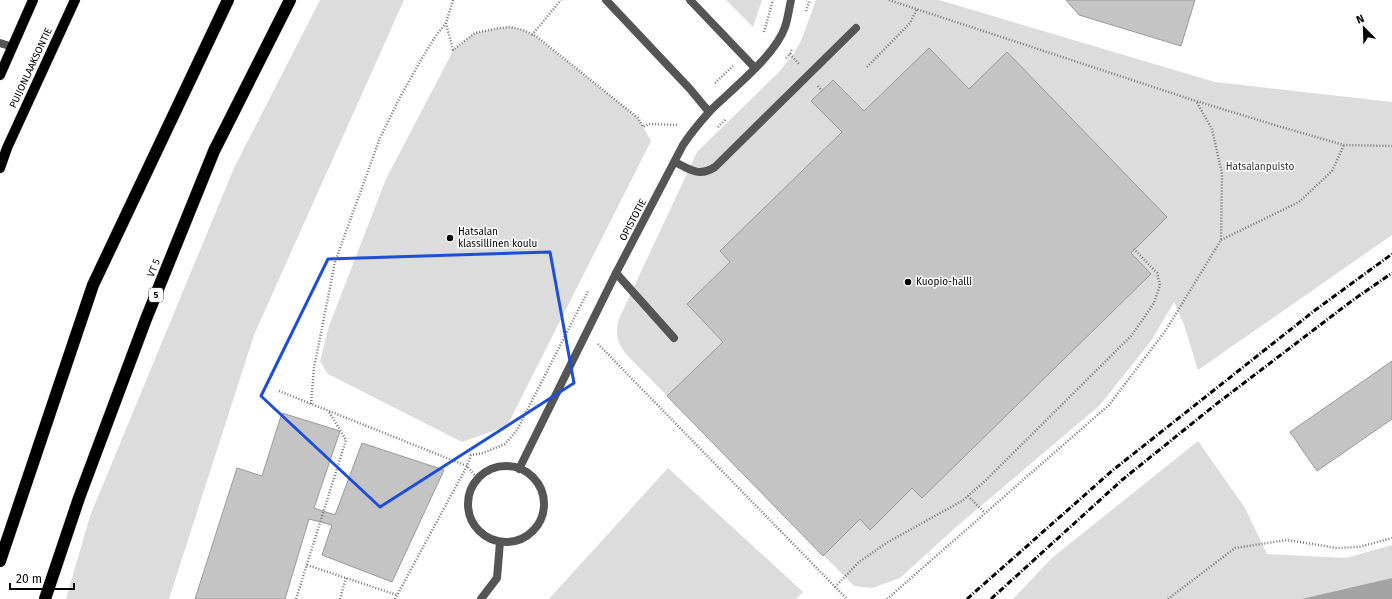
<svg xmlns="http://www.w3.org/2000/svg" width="1392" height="599" font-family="'Fira Sans',sans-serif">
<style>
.green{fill:#dcdcdc}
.water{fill:#a3a3a3}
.building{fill:#c4c4c4;stroke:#999}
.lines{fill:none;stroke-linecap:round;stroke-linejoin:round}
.primary-casing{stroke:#dbdbdb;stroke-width:11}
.motorway-casing{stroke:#dbdbdb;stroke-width:13}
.path{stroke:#777;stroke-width:2.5;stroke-dasharray:1 2;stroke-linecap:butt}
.service{stroke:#555;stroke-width:8}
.minor{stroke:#555;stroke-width:8}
.primary{stroke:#000;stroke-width:10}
.motorway{stroke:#000;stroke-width:12}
.rail{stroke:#000;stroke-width:3;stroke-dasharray:6 2 1 2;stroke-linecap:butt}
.marked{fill:none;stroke:#1d4ed8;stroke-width:3;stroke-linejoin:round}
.poi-dot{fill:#000;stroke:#fff;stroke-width:1.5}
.labels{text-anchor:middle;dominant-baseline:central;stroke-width:3;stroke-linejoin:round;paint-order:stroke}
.shield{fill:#fff;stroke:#4c4c4c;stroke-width:1}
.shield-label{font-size:9px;font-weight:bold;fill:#000}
.street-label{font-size:10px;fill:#000;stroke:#fff}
.park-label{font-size:10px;fill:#333;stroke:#fff}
.poi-label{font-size:10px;fill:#000;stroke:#fff;text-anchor:start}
</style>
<rect width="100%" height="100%" fill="#fff"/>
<!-- green -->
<path class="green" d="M 320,0 L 404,0 L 254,335 L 169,599 L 66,599 L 90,516 L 234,168 Z
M 726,0 L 762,0 L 753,27 Z
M 816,0 L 939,0 L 1215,82 L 1392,102 L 1392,235 L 1198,370 L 1184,325 L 1174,302 L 1151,341 L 1100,405 L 955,528 L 900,578 L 872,588 L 854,586 L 627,355 C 617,342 616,337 618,321 L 697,152 L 779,72 L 794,53 L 801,41 Z
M 511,27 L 523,30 L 536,37 L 638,118 L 651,141 L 507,426 L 462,442 L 328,374 L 320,361 L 329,326 L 386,179 L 453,51 L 475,33 L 499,28 Z
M 1198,441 L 1245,508 L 1267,554 L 1346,558 L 1392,545 L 1392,578 L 1301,599 L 1013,599 L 1052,558 Z
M 668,468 L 803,592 L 796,599 L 549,599 Z"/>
<!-- water -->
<path class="water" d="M 1392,578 L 1392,599 L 1301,599 Z"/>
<!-- building -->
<path class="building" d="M 1066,0 L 1195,0 L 1181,46 L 1079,15 Z
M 929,48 L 969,89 L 1007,52 L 1167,217 L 1131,253 L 1151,274 L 922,498 L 912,488 L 870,530 L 860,519 L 823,556 L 667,396 L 723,342 L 687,304 L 730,262 L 720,251 L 842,132 L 811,101 L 833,80 L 864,111 Z
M 1392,361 L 1392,419 L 1317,471 L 1290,432 Z
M 282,413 L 340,431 L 314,508 L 335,515 L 362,443 L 444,470 L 392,582 L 322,555 L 332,525 L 309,519 L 285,599 L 195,599 L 237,468 L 262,476 Z"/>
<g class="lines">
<!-- primary casing -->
<g class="primary-casing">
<path id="primary" d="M 0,75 L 33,0
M 0,168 L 7,148 L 75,0"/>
</g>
<!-- motorway casing -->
<g class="motorway-casing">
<path id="motorway" d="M 0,561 L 93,285 L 228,0
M 45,599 L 79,498 L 146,319 L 214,151 L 290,0"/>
</g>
<!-- path -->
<path class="path" d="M 453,0 L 446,23 L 453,50 L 475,33 L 499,28 L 511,27 L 523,30 L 536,36 L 638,118 L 643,127 L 649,124 L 677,125
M 889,0 L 1196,101 L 1278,126 L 1344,145 L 1392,146
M 806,11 L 810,0
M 764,32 L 773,0
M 532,35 L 561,0
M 790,54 L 799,64
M 786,58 L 790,54 L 792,49
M 867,67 L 910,23 L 917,9
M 715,83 L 733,66
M 818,86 L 822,91
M 718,127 L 726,119
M 1221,240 L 1299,202 L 1332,171 L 1344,145
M 598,344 L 847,599
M 279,391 L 467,466 L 478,479
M 311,404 L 314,368 L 335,262 L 380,138 L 399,99 L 421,60 L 435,37 L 446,23
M 968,496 L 985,513
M 307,565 L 397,595
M 835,587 L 859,562 L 888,542 L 962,501 L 985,481 L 1132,335 L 1154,303 L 1160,285 L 1157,273 L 1134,249
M 296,599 L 346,440 L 329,412
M 340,599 L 346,578
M 395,599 L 467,466 L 471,455 L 483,453 L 505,444 L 517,430 L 588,291
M 887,599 L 1109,405 L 1166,330 L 1221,240 L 1222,174 L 1212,129 L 1196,101
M 1168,599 L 1235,548 L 1287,540 L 1337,548 L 1359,547 L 1392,538"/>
<!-- service -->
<path class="service" d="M 606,0 L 690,89 L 709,112
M 690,0 L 755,68
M 0,43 L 13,47
M 675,162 C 690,170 699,177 715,167 L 856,28
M 616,273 L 674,338
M 481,599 L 497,578 L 500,542"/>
<!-- minor -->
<path class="minor" d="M468 504a38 38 0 1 1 76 0a38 38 0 1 1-76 0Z
M 519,469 L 616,273 L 683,145 C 691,133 700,122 710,111 C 732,89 775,56 785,27 C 788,18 789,9 791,0"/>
<!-- primary -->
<use href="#primary" class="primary"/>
<!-- motorway -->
<use href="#motorway" class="motorway"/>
<!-- rail -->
<path class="rail" d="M 967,599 L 1113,470 L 1314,311 L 1392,254
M 991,599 L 1122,480 L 1215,405 L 1353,300 L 1392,273"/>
</g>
<!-- marked area -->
<path class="marked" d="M 550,252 L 574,383 L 380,507 L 261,396 L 328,259 Z"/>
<!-- markers -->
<g class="poi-dot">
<circle cx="450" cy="238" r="4"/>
<circle cx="908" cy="282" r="4"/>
</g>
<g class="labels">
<!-- shield labels -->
<rect class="shield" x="149" y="288" width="14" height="14" rx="3"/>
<g class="shield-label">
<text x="156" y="295">5</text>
</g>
<!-- street labels -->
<g class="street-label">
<text transform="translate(31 68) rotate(-65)">PUIJONLAAKSONTIE</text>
<text transform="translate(633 220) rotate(-62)">OPISTOTIE</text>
<text transform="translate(154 268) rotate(-68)">VT 5</text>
</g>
<!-- park labels -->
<g class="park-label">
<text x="1260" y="167">Hatsalanpuisto</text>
</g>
<!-- poi labels -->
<g class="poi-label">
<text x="458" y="232">Hatsalan<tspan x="458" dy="12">klassillinen koulu</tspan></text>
<text x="916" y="282">Kuopio-halli</text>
</g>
</g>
<!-- north arrow -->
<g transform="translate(1364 28) rotate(337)" stroke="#ffffff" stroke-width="3" paint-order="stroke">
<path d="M0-3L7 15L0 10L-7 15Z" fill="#000000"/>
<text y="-6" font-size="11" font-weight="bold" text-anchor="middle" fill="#000000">N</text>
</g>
<!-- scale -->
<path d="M10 583v6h64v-6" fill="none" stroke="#000000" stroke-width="2"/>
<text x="16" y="583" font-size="12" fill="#000000" stroke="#ffffff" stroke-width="3" paint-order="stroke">20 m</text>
</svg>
